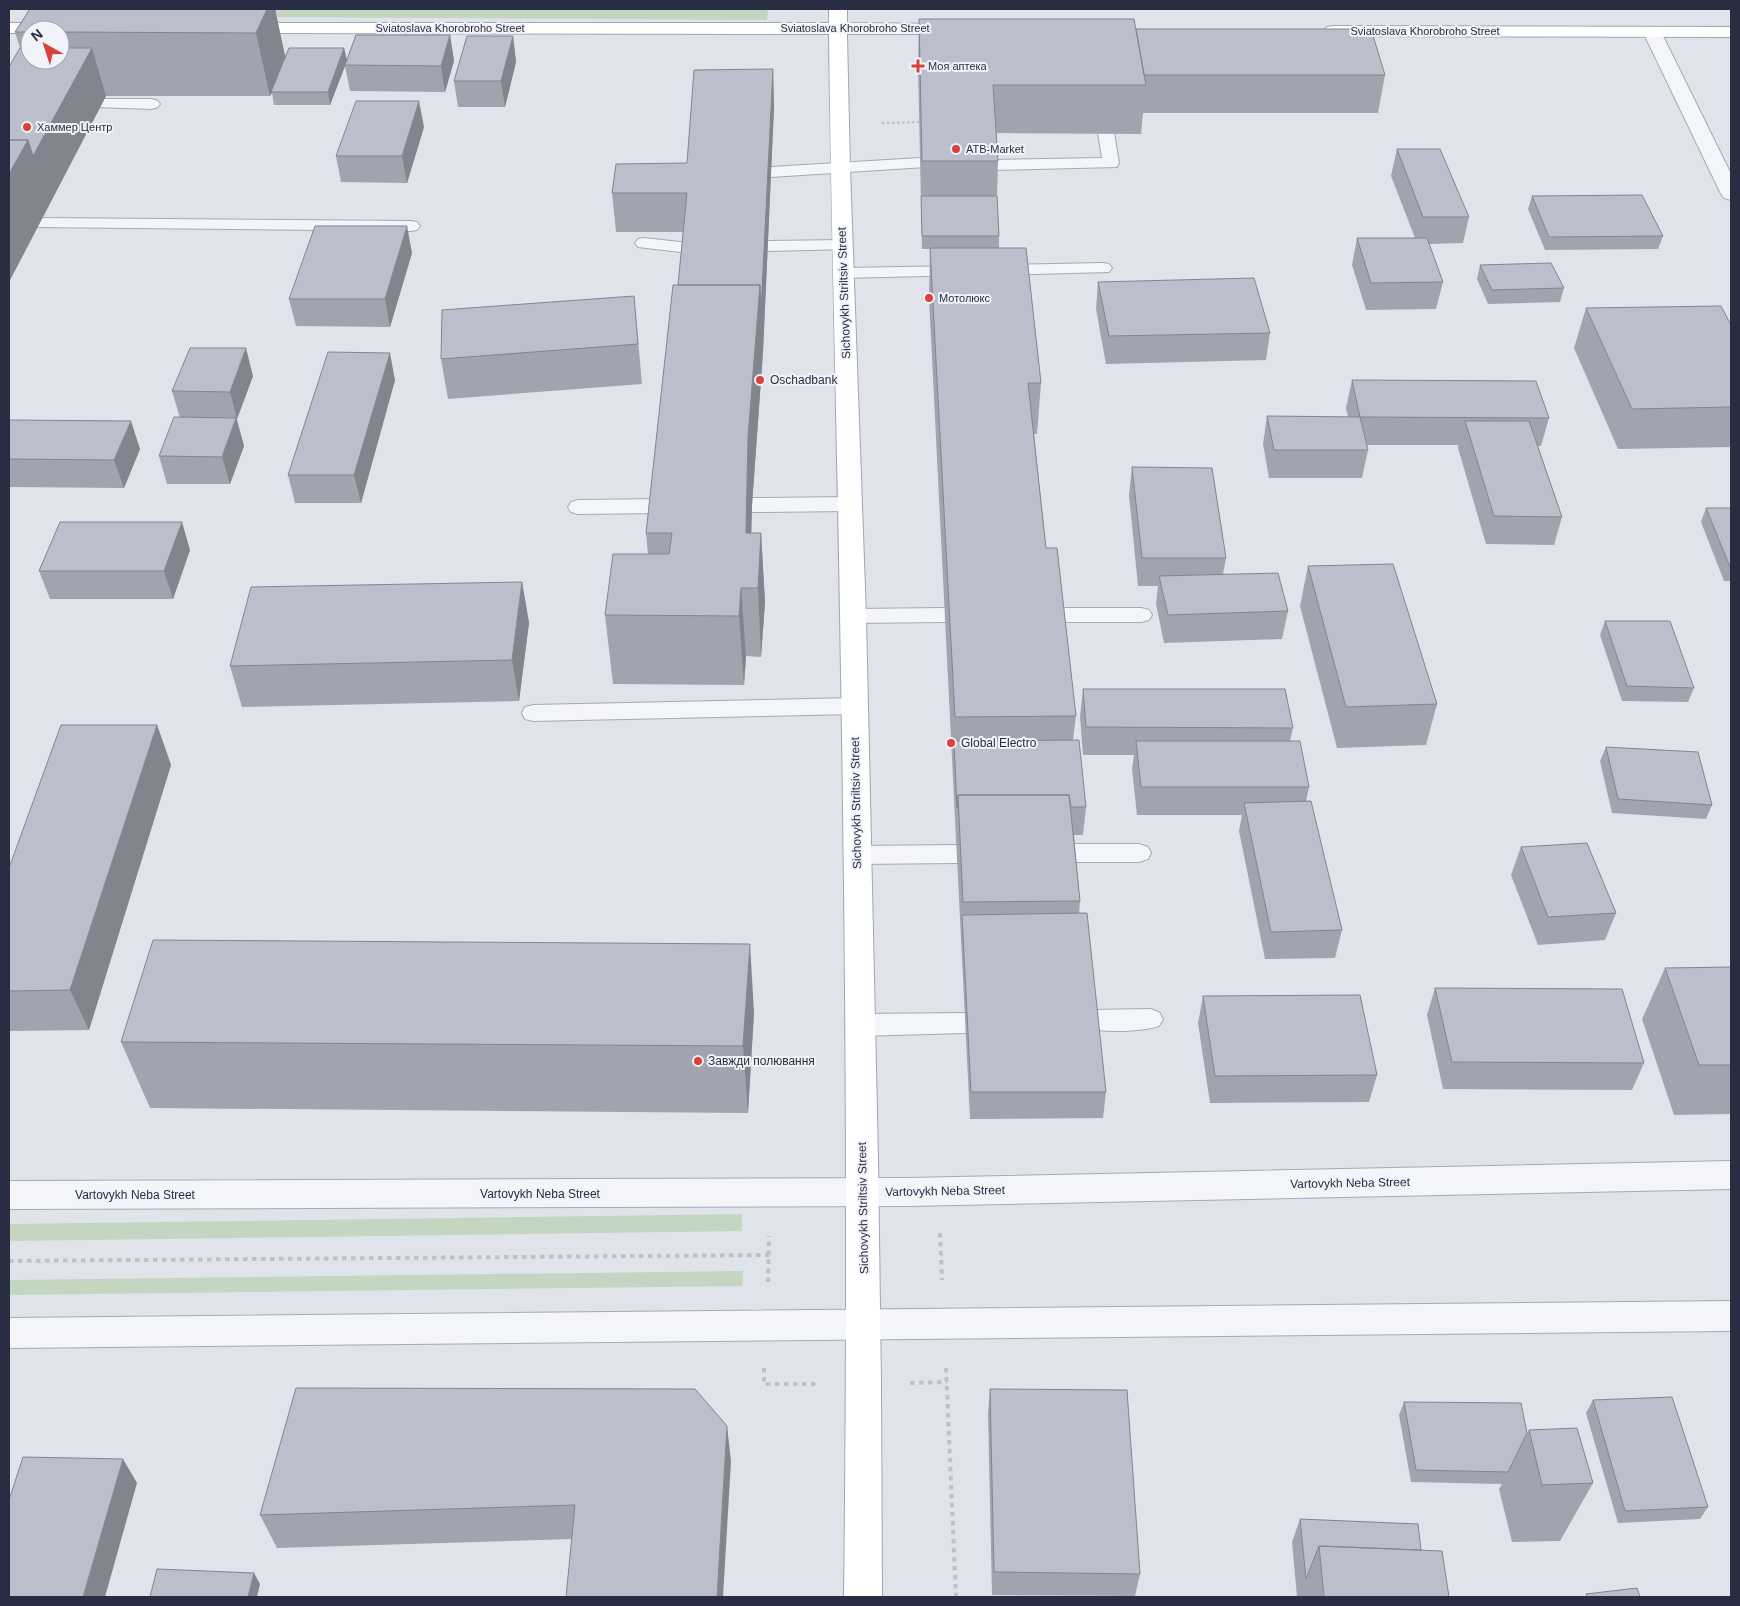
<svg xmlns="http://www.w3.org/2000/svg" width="1740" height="1606" font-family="Arial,sans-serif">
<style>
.green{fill:#c3d6c2}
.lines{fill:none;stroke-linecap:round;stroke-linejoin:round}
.service-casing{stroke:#a6a9b6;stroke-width:2}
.minor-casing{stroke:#a6a9b6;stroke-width:2}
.primary-casing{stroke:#a0a5b8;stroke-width:2}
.path-far1{stroke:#bfc1ca;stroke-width:2.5;stroke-dasharray:2.5 2.5;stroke-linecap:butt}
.path{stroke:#bfc1ca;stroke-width:4;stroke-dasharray:4.5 4.5;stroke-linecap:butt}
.service{fill:#f4f5f9;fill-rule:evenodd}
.minor{fill:#f4f5f9;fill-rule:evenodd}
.primary{fill:#fff;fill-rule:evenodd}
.wall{fill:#a1a3af;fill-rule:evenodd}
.shaded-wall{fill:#83858e}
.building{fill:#bbbecb;stroke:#83858e}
.poi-dot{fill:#d9413d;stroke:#f1f3f8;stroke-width:2}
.labels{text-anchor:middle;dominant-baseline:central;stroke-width:4;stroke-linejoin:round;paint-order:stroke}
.far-street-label{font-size:11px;fill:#282d44;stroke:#f1f3f8}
.far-poi-label{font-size:11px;fill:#282d44;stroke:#f1f3f8;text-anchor:start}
.street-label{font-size:12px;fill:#282d44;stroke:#f1f3f8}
.poi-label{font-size:12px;fill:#282d44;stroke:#f1f3f8;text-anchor:start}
</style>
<rect width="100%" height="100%" fill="#e1e3eb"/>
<!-- green -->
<path class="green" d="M 78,9 L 768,9 L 767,20 L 74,16 Z
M 742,1214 L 742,1231 L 9,1241 L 9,1224 Z
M 743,1271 L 742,1286 L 9,1295 L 9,1280 Z"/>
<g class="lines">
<!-- service casing -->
<g class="service-casing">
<path id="service" d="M 102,99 L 152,99 L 158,101 L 160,104 L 158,107 L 152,109 L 96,107 L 94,104 L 96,101 Z
M 1106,128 L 1112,129 L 1114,133 L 1119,163 L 1117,167 L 993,170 L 987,169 L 985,165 L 987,161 L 993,160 L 1102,158 L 1098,133 L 1100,129 Z
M 920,158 L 926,159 L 928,163 L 926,167 L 771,177 L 765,176 L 762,172 L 765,168 L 771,167 Z
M 39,218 L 411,221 L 417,222 L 420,226 L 417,230 L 411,231 L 33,227 L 30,223 L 33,219 Z
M 644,238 L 689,243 L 695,244 L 698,248 L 695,252 L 689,253 L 638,247 L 635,243 L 638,239 Z
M 843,240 L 849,241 L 852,245 L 849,249 L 768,251 L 762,250 L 759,246 L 762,242 L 768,241 Z
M 1103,263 L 1109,264 L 1112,268 L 1109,272 L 997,275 L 991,274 L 988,270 L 991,266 L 997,265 Z
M 961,266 L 967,267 L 970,271 L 967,275 L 843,278 L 837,277 L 834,273 L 837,269 L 843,268 Z
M 850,497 L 857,499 L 860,504 L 857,509 L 850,511 L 752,512 L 745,510 L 742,505 L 745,500 L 752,498 Z
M 662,499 L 669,501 L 672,506 L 669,511 L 662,513 L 578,514 L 571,512 L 568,507 L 571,502 L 578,500 Z
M 945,608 L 953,610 L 956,615 L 953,620 L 945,622 L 853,623 L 845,621 L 842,616 L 845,611 L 853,609 Z
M 1054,608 L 1141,608 L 1149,610 L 1152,615 L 1149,620 L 1141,622 L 1054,622 L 1046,620 L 1043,615 L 1046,610 Z
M 855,698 L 863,700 L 866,706 L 863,712 L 855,714 L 533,721 L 525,719 L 522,713 L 525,707 L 533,705 Z
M 1067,844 L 1139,844 L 1148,847 L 1151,853 L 1148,859 L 1139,862 L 1067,862 L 1058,859 L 1055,853 L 1058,847 Z
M 957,845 L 966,848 L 969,854 L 966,860 L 957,863 L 857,864 L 848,861 L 845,855 L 848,849 L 857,846 Z
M 1150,1009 L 1159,1012 L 1163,1019 L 1159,1026 C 1141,1032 1101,1033 1083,1027 L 1079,1020 L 1083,1013 L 1092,1010 Z
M 965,1013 L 974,1016 L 978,1023 L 974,1030 L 965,1033 L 859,1036 L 850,1032 L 846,1025 L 850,1018 L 859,1014 Z"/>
</g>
<!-- minor casing -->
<g class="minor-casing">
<path id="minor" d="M 1652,27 L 1658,28 L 1661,32 L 1731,174 L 1731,200 L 1724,198 L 1721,194 L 1643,32 L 1646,28 Z
M 1731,1161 L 1731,1189 L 906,1206 L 9,1209 L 9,1181 L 906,1178 Z
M 1731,1301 L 1731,1331 L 9,1348 L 9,1318 Z"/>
</g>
<!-- primary casing -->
<g class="primary-casing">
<path id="primary" d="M 829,9 L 847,9 L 847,23 L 957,24 L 963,25 L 966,29 L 963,33 L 957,34 L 847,34 L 850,169 L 866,616 L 878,1158 L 881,1384 L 882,1597 L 844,1597 C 848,1270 846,942 840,615 C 837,422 831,228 829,34 L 243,33 L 237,32 L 234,28 L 237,24 L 243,23 L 829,23 Z
M 9,23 L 55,23 L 61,24 L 64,28 L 60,32 L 60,30 L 30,30 L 30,33 L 9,33 Z
M 1333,26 L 1731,27 L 1731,37 L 1333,36 L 1327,35 L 1324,31 L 1327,27 Z"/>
</g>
<!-- path-far1 -->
<path class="path-far1" d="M 882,123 L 919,122"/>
<!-- path -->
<path class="path" d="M 940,1233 L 942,1280
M 9,1261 L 769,1255
M 768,1282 L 769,1236
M 764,1368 L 764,1384 L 816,1384
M 946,1368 L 956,1597
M 910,1383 L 947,1382"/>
<!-- service -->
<use href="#service" class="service"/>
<!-- minor -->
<use href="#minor" class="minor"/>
<!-- primary -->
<use href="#primary" class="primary"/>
</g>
<!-- wall -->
<path class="wall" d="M 30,9 L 275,9 L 285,58 L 289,48 L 344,48 L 347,60 L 356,35 L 450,35 L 454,61 L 445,92 L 350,91 L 345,66 L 330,105 L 274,105 L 272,93 L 270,96 L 106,96 L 9,282 L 9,67 L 20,48 L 15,32 ZM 30,30 L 60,30 L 60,60 L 30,60 Z
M 919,19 L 1136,29 L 1385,75 L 1378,113 L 1143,113 L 1141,134 L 996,133 L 998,161 L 997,196 L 999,236 L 999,248 L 1041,383 L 1037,434 L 1034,434 L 1046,548 L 1076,716 L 1073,740 L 1086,807 L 1083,835 L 1074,835 L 1080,901 L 1079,914 L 1106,1092 L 1103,1118 L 970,1119 L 929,298 L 930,249 L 922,249 L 918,66 Z
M 513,36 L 516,62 L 505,107 L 458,107 L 454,81 Z
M 773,69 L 774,107 L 763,352 L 752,505 L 751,533 L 761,533 L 765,602 L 761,657 L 746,656 L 744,685 L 613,684 L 605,615 L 648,554 L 646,533 L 678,285 L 683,232 L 616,232 L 612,193 L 687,163 Z
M 424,127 L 407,183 L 341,182 L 336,156 Z
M 1397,149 L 1469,217 L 1463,243 L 1429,244 L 1443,282 L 1436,309 L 1366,310 L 1352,265 L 1357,238 L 1415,238 L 1391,176 Z
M 1532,196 L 1663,236 L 1658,249 L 1545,250 L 1528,209 Z
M 412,253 L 390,327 L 296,326 L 289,299 Z
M 1480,265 L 1564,288 L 1560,302 L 1488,304 L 1477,279 Z
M 1098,282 L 1270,333 L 1266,360 L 1106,364 L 1096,309 Z
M 634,296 L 642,384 L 448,399 L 441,359 Z
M 1586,308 L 1731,325 L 1731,447 L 1618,449 L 1574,348 Z
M 253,376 L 237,419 L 244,446 L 230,484 L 167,484 L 159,456 L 180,418 L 172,391 Z
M 395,380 L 361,503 L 295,503 L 288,475 Z
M 1352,380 L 1549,418 L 1541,446 L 1538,446 L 1562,517 L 1554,545 L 1486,544 L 1458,448 L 1458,445 L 1367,445 L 1368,450 L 1362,478 L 1269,478 L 1263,444 L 1267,416 L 1348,417 L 1346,408 Z
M 9,420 L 140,449 L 124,488 L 9,487 Z
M 1132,467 L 1226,558 L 1223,574 L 1288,611 L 1282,639 L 1164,643 L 1156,604 L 1158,586 L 1138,586 L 1129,495 Z
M 1706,508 L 1731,508 L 1731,581 L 1724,581 L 1701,522 Z
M 190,550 L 173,599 L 50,599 L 39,571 Z
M 1308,566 L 1437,704 L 1426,745 L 1337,748 L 1300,606 Z
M 522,582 L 529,623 L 519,701 L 242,707 L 230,666 Z
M 1605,621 L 1694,688 L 1688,702 L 1622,701 L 1600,635 Z
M 1083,689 L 1293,728 L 1290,741 L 1309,787 L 1306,801 L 1342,930 L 1335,958 L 1265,959 L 1239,831 L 1242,815 L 1137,815 L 1132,769 L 1134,755 L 1083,755 L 1080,717 Z
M 157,725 L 171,765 L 89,1030 L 9,1031 L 9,868 Z
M 1606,747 L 1712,805 L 1706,819 L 1612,813 L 1600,761 Z
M 1521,847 L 1616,913 L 1605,940 L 1538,945 L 1511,875 Z
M 1731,967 L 1731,1114 L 1674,1115 L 1642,1019 L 1665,968 Z
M 1435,988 L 1644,1063 L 1632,1090 L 1443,1089 L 1427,1015 Z
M 1203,996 L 1377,1075 L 1369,1102 L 1210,1103 L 1198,1023 Z
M 754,1012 L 748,1113 L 150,1108 L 121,1042 Z
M 990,1389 L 1140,1574 L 1135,1596 L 992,1595 L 988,1413 Z
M 1593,1400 L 1708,1507 L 1700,1519 L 1618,1523 L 1586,1413 Z
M 1404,1402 L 1527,1433 L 1529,1430 L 1593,1483 L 1560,1541 L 1512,1542 L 1499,1489 L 1502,1484 L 1411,1482 L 1399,1415 Z
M 731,1461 L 572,1539 L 277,1548 L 260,1515 Z
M 1300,1519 L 1421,1550 L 1449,1597 L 1297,1597 L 1292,1542 Z"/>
<!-- shaded-wall -->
<path class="shaded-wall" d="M 267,9 L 275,9 L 286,60 L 271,92 L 272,93 L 270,96 L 256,33 Z
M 450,35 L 454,61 L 445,92 L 441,66 Z
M 513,36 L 516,62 L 505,107 L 501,81 Z
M 92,48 L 106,96 L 9,282 L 9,174 L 28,140 Z
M 344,48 L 347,61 L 330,105 L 328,92 Z
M 773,69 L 774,107 L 763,352 L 752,505 L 750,588 L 746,533 L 748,437 Z
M 419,101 L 424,127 L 407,183 L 402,156 Z
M 407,226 L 412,253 L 390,327 L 385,299 Z
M 246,348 L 253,376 L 237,419 L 230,392 Z
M 390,353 L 395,380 L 361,503 L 354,475 Z
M 236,418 L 244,446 L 230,484 L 222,457 Z
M 131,421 L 140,449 L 124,488 L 114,460 Z
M 182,522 L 190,550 L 173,599 L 164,571 Z
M 761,533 L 765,602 L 761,657 L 758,588 Z
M 522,582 L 529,623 L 519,701 L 512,660 Z
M 741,588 L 746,656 L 744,685 L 739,616 Z
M 157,725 L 171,765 L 89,1030 L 70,990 Z
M 750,944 L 754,1012 L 748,1113 L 743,1046 Z
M 727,1426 L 731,1461 L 723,1597 L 717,1597 Z
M 123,1459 L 137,1483 L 105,1597 L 83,1597 Z
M 254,1573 L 260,1584 L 257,1597 L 248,1597 Z"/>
<!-- building -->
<path class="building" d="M 30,9 L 267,9 L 256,33 L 60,32 L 60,30 L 30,30 L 30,32 L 15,32 Z
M 919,19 L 1134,19 L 1146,85 L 993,85 L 998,161 L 922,161 Z
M 1136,29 L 1371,29 L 1385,75 L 1144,75 Z
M 356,35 L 450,35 L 441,66 L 345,65 Z
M 467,36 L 513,36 L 501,81 L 454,81 Z
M 20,48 L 30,48 L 30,60 L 60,60 L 60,48 L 92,48 L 33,156 L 28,140 L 9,140 L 9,67 Z
M 289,48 L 344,48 L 328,92 L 271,92 Z
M 773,69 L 761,312 L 760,285 L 678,285 L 687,193 L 612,193 L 616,164 L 687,163 L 694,70 Z
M 356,101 L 419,101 L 402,156 L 336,156 Z
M 9,140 L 28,140 L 9,174 Z
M 1397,149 L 1440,149 L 1469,217 L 1423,217 Z
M 1642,195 L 1663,236 L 1549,237 L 1532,196 Z
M 921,196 L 997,196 L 999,236 L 922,236 Z
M 315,226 L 407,226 L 385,299 L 289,299 Z
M 1357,238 L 1427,238 L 1443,282 L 1371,283 Z
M 930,248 L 1026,248 L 1041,383 L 1028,383 L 1046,548 L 1057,548 L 1076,716 L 955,717 Z
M 1551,263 L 1564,288 L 1492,290 L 1480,265 Z
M 1254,278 L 1270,333 L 1109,336 L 1098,282 Z
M 673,285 L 760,285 L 748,437 L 746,533 L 761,533 L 758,588 L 741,588 L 739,616 L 605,615 L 613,554 L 669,554 L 672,533 L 646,533 Z
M 634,296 L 638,344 L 441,359 L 442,310 Z
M 1721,306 L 1731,325 L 1731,407 L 1632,409 L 1586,308 Z
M 190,348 L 246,348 L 230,392 L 172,391 Z
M 328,352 L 390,353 L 354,475 L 288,475 Z
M 1352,380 L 1536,381 L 1549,418 L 1360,417 L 1368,450 L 1274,450 L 1267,416 L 1360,417 Z
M 174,417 L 236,418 L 222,457 L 159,456 Z
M 9,420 L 131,421 L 114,460 L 9,459 Z
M 1465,421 L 1529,421 L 1562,517 L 1494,516 Z
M 1132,467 L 1212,468 L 1226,558 L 1142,558 Z
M 1706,508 L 1731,508 L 1731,567 L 1730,567 Z
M 60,522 L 182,522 L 164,571 L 39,571 Z
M 1393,564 L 1437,704 L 1346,707 L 1308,566 Z
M 1278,573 L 1288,611 L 1168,615 L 1159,576 Z
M 522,582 L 512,660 L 230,666 L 251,587 Z
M 1605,621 L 1670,621 L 1694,688 L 1627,686 Z
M 1083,689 L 1285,689 L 1293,728 L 1086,727 Z
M 61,725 L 157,725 L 70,990 L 9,991 L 9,868 Z
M 1079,740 L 1086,807 L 1071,807 L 1069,795 L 958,795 L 957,808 L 954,741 Z
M 1136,741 L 1300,741 L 1309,787 L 1141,787 Z
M 1606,747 L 1698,752 L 1712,805 L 1618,799 Z
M 958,795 L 1069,795 L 1080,901 L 963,902 Z
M 1311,801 L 1342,930 L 1271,932 L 1244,803 Z
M 1587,843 L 1616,913 L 1548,917 L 1521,847 Z
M 1087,913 L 1106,1092 L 971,1092 L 962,915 Z
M 153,940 L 750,944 L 743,1046 L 121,1042 Z
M 1731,967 L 1731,1065 L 1699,1065 L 1665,968 Z
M 1435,988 L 1622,989 L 1644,1063 L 1452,1062 Z
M 1360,995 L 1377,1075 L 1215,1076 L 1203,996 Z
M 296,1388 L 695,1389 L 727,1426 L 717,1597 L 566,1597 L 575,1505 L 260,1515 Z
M 990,1389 L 1127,1390 L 1140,1574 L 994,1572 Z
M 1672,1397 L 1708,1507 L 1625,1511 L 1593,1400 Z
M 1404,1402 L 1521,1403 L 1527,1433 L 1508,1472 L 1416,1470 Z
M 1577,1428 L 1593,1483 L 1542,1485 L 1529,1430 Z
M 23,1457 L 123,1459 L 83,1597 L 9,1597 L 9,1500 Z
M 1300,1519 L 1418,1524 L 1421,1550 L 1319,1546 L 1306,1579 Z
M 1319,1546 L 1442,1551 L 1449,1597 L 1324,1597 Z
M 157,1569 L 254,1573 L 248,1597 L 150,1597 Z
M 1637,1588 L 1640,1597 L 1587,1597 L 1586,1594 Z"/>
<!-- markers -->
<g class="poi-dot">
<path d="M915.5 58.5h5v5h5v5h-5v5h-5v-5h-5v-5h5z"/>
<circle cx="27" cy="127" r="5"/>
<circle cx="956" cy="149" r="5"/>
<circle cx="929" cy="298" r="5"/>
<circle cx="760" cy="380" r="5"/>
<circle cx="951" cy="743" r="5"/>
<circle cx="698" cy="1061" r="5"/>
</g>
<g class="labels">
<!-- far-street labels -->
<g class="far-street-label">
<text x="450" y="28">Sviatoslava Khorobroho Street</text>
<text x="855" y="28">Sviatoslava Khorobroho Street</text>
<text x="1425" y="31">Sviatoslava Khorobroho Street</text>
</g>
<!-- far-poi labels -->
<g class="far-poi-label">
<text x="928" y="66">Моя аптека</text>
<text x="37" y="127">Хаммер Центр</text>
<text x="966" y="149">ATB-Market</text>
<text x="939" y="298">Мотолюкс</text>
</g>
<!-- street labels -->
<g class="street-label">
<text transform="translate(844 293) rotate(-92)">Sichovykh Striltsiv Street</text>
<text transform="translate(856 803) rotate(-91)">Sichovykh Striltsiv Street</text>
<text transform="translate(1350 1183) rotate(-1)">Vartovykh Neba Street</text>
<text transform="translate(945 1191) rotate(-1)">Vartovykh Neba Street</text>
<text x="540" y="1194">Vartovykh Neba Street</text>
<text x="135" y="1195">Vartovykh Neba Street</text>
<text transform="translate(863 1208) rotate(-91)">Sichovykh Striltsiv Street</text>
</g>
<!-- poi labels -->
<g class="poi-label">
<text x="770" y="380">Oschadbank</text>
<text x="961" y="743">Global Electro</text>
<text x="708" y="1061">Завжди полювання</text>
</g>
</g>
<!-- border -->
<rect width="1740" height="1606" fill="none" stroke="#282d44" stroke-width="20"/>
<!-- north arrow -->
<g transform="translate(45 45) rotate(321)"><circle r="24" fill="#f1f3f8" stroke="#a1a4b0"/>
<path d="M0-4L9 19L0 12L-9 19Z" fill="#d9413d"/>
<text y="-8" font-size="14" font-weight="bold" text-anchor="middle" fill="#282d44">N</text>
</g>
</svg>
